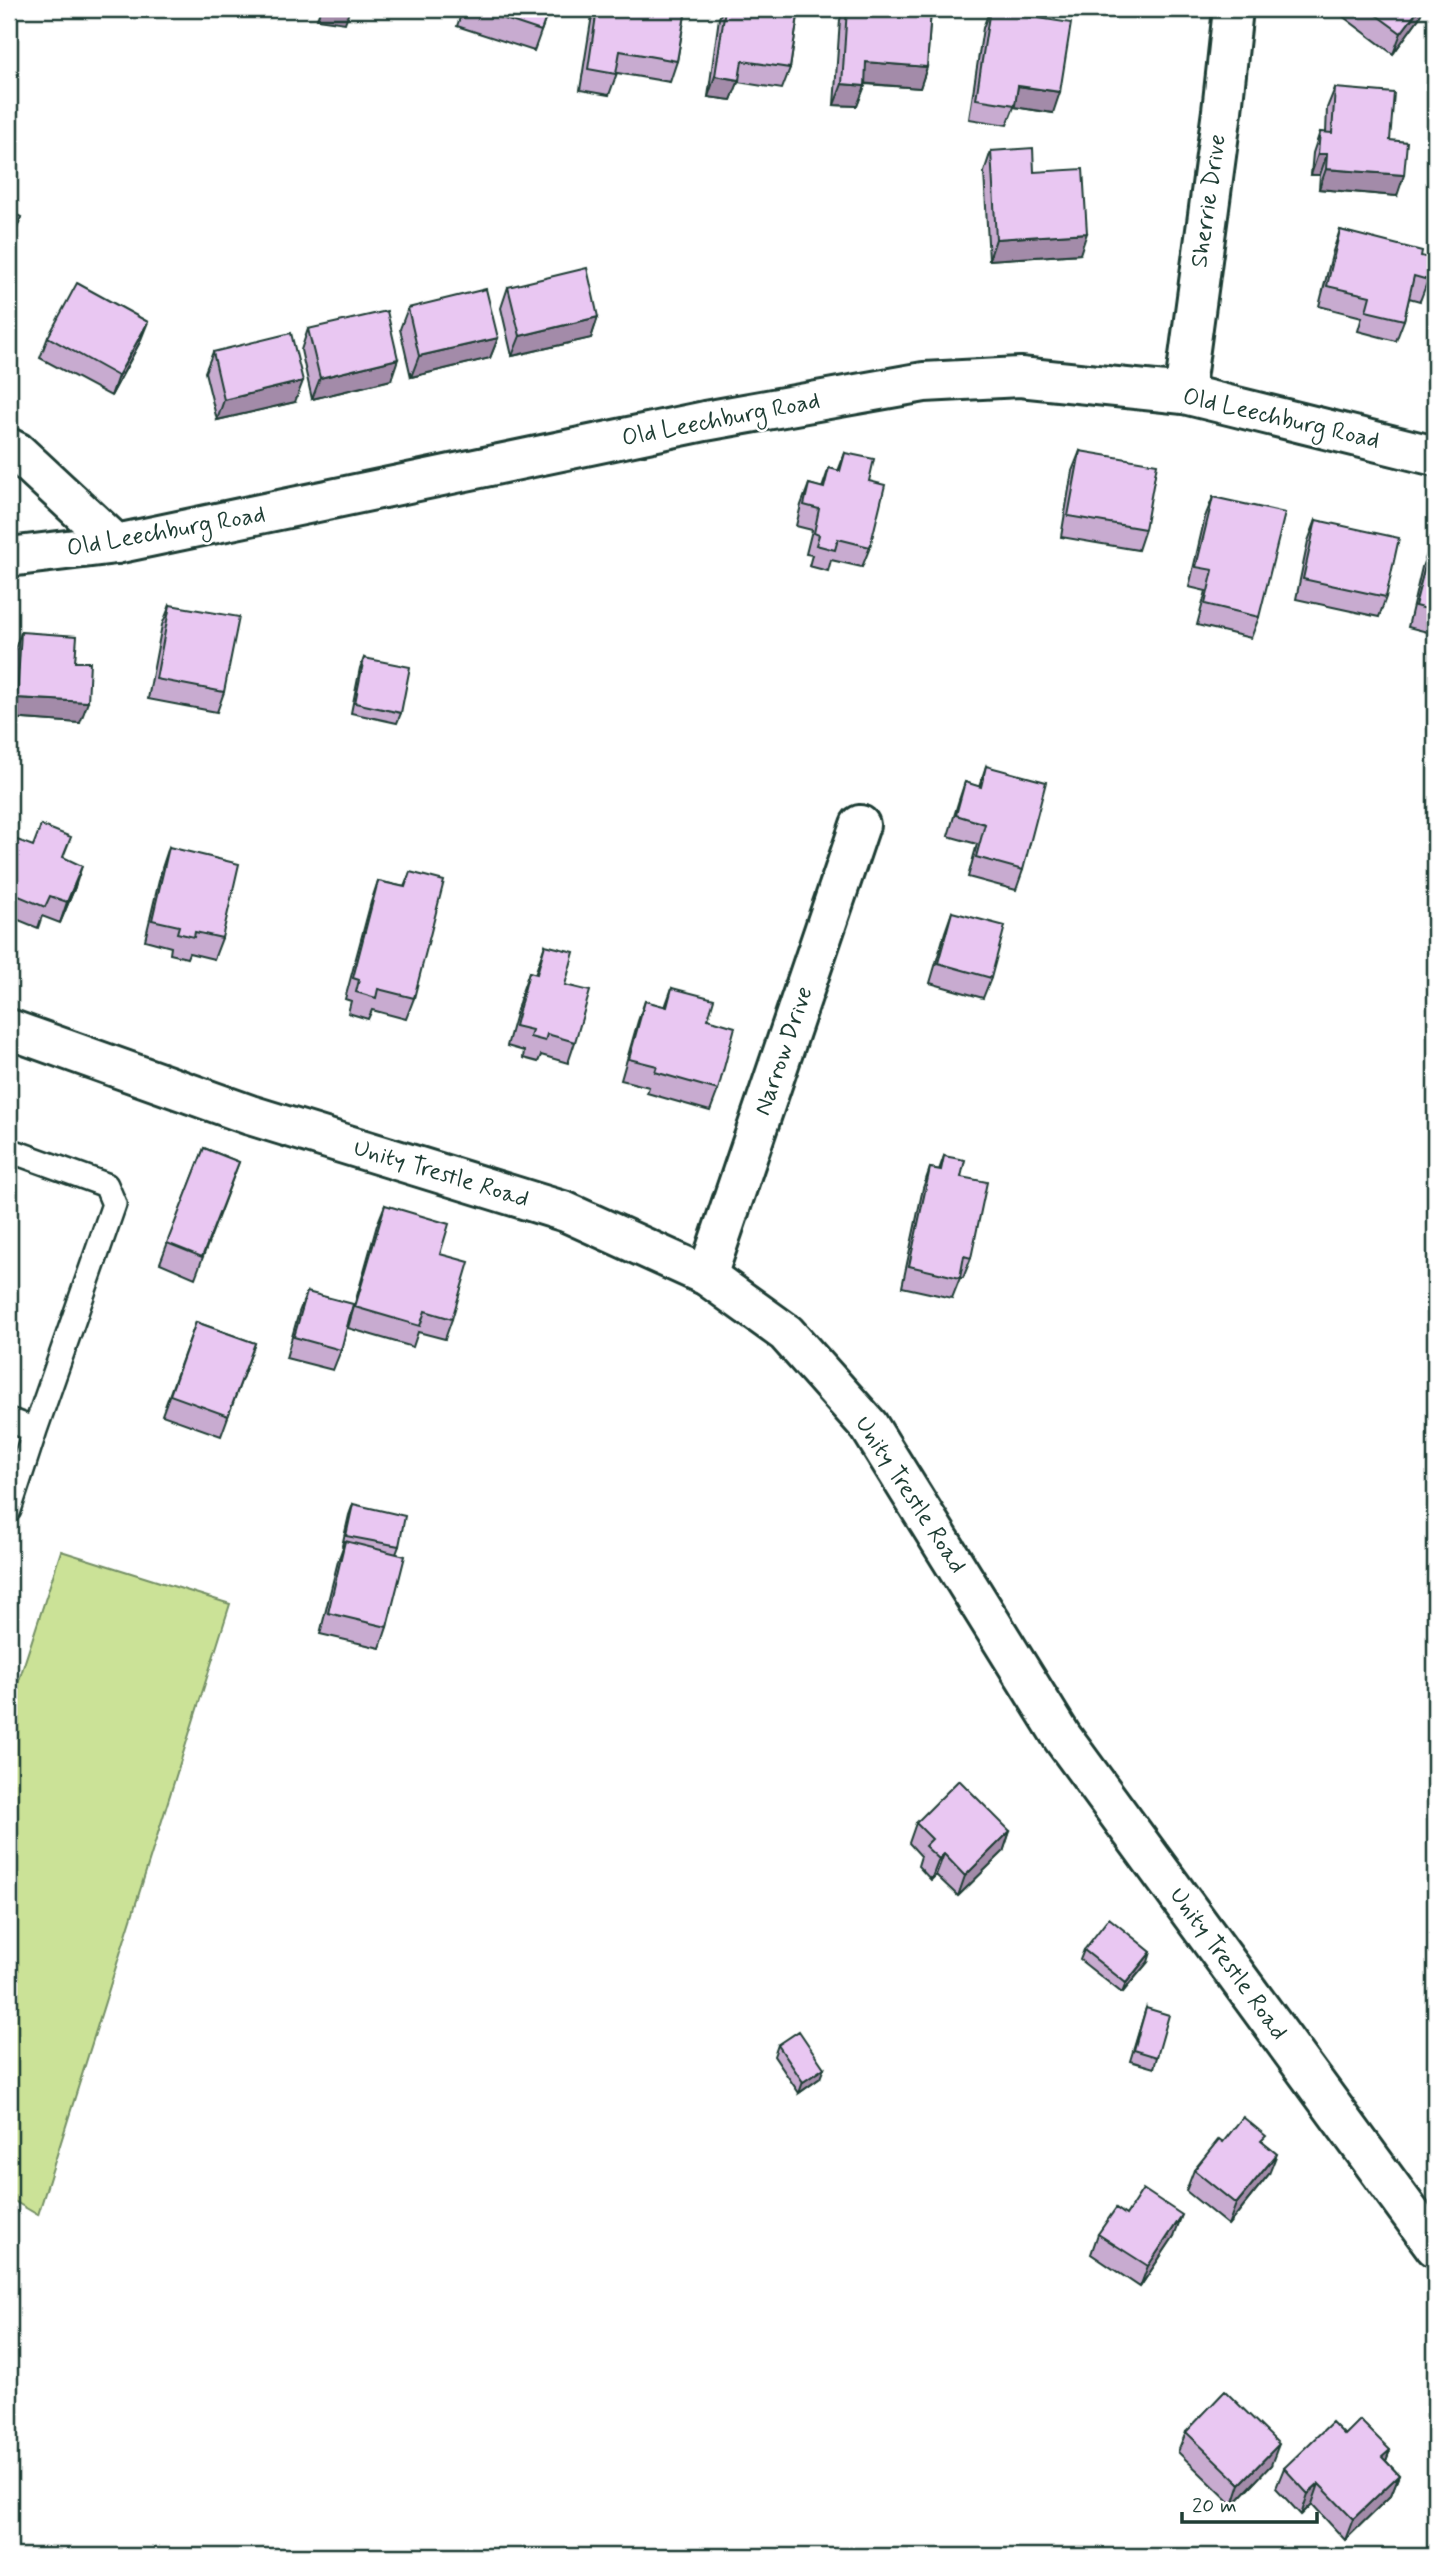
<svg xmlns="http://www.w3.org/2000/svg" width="1444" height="2565" font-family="Mynerve,sans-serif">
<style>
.green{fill:#cbe297;stroke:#759066;stroke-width:2}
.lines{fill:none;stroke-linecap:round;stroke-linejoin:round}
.lane-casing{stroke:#1f3d34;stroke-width:28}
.street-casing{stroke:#1f3d34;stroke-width:44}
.secondary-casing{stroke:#1f3d34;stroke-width:44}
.lane{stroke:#fff;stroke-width:23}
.street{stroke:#fff;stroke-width:38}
.secondary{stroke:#fff;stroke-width:38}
.wall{fill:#c8abd0;stroke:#1f3d34;stroke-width:2}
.shaded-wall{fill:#a38ba9;stroke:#1f3d34;stroke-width:2}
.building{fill:#e9c7f2;stroke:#1f3d34;stroke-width:2}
.labels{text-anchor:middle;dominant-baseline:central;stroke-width:5;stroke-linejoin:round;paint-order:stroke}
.street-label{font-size:24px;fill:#1f3d34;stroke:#fff}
</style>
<rect width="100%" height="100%" fill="#fff"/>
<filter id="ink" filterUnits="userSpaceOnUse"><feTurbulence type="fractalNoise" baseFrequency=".0143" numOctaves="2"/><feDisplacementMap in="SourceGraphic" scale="14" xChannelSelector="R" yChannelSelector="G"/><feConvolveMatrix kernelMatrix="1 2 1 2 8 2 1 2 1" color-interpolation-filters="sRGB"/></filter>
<g filter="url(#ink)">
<!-- green -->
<path class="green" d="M 61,1551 L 230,1604 L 38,2215 L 9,2198 L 9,1711 Z"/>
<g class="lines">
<!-- lane casing -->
<g class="lane-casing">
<path id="lane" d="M 9,1150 L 106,1185 L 114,1204 L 35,1430
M 9,1420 L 35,1430 L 9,1510"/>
</g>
<!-- street casing -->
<g class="street-casing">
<path id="street" d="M 1184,394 L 1222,111 L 1233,9
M 9,448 L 17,452 L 116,544
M 707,1276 L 860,825"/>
</g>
<!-- secondary casing -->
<g class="secondary-casing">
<path id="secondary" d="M 9,557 L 116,544 L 705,421 L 924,382 L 1020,377 L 1184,394 L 1435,456
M 9,1029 L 250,1115 L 566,1212 L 707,1276 L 786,1333 L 869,1426 L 1062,1737 L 1435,2247"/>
</g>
<!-- lane -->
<use href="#lane" class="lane"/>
<!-- street -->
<use href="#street" class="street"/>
<!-- secondary -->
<use href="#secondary" class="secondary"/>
</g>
<!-- wall -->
<path class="wall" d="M 463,9 L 549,9 L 534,51 L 457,26 Z
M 593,9 L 686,9 L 677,61 L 670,82 L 617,73 L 609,95 L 580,90 Z
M 723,9 L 799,9 L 790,68 L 782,89 L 738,82 L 731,100 L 708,97 L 719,18 Z
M 844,9 L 931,9 L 927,67 L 920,88 L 865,84 L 857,106 L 834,105 L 840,20 Z
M 990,9 L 1025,16 L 1053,113 L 1014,107 L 1007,125 L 969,119 L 983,28 Z
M 1333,9 L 1423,9 L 1419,18 L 1393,54 Z
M 1335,88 L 1397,196 L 1319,189 L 1320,175 L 1311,175 L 1313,153 L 1320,132 L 1326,133 L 1327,108 Z
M 991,151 L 1034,172 L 1080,254 L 989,260 L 984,172 Z
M 1340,230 L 1421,256 L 1428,280 L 1420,301 L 1409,298 L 1404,320 L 1396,341 L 1358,331 L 1362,317 L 1319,306 L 1333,251 Z
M 508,287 L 598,317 L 591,338 L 512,356 L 501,308 Z
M 408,308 L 498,338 L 490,358 L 411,377 L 400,329 Z
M 308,329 L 391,380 L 312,399 L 301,350 Z
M 48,337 L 140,342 L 111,396 L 40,358 Z
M 213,352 L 295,402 L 217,420 L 205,372 Z
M 1080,451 L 1145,529 L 1138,550 L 1061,537 L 1072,471 Z
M 845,453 L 869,481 L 870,547 L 862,567 L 831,560 L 828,571 L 809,566 L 812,555 L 806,554 L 812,530 L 796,526 L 801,505 L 809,484 L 822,488 L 829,468 L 838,471 Z
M 1213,497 L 1259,617 L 1251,638 L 1197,625 L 1206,591 L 1189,587 L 1205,517 Z
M 1316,520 L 1386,597 L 1379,617 L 1296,599 L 1308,541 Z
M 1430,546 L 1435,548 L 1435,634 L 1408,627 L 1422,567 Z
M 170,605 L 224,692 L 217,712 L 148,699 L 162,625 Z
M 21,632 L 75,662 L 80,723 L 10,718 L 14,652 Z
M 364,658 L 401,713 L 397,723 L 351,713 L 360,668 Z
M 986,766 L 1023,870 L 1016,890 L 968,877 L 977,844 L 948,836 L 958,803 L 965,782 L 979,787 Z
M 9,846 L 64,858 L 75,887 L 60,923 L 42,916 L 38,928 L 9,916 Z
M 169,847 L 222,938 L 214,959 L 189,953 L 187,958 L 170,954 L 171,947 L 145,940 L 162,868 Z
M 410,872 L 414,998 L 406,1019 L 372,1010 L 368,1019 L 348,1013 L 351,1001 L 345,999 L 371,902 L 378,881 L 404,887 Z
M 952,912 L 991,978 L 983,998 L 930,983 L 945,932 Z
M 545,945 L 565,985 L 575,1042 L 568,1063 L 541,1055 L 538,1062 L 523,1058 L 524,1051 L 507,1046 L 522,992 L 529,972 L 535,974 Z
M 672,988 L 708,1019 L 718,1090 L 710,1111 L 647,1093 L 649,1087 L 621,1080 L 638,1021 L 645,1001 L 665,1007 Z
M 204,1148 L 239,1162 L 195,1278 L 160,1263 Z
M 944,1156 L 961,1177 L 971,1258 L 963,1278 L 960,1278 L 952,1298 L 902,1287 L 923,1188 L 930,1168 L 939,1170 Z
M 385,1205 L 440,1254 L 452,1319 L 445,1339 L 418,1332 L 413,1347 L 348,1328 L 377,1225 Z
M 307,1292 L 341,1350 L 333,1370 L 286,1358 L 299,1312 Z
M 196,1322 L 255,1343 L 221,1436 L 162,1415 Z
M 353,1504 L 399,1546 L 396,1554 L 387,1627 L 380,1648 L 320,1634 L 338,1561 L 343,1547 L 342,1546 L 349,1515 Z
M 916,1823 L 1010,1831 L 1003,1852 L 958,1896 L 936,1875 L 931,1880 L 918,1866 L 921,1856 L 909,1843 Z
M 1084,1950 L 1148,1962 L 1122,1993 L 1080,1960 Z
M 1146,2008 L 1157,2057 L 1154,2068 L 1130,2061 Z
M 778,2045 L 820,2078 L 799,2093 L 774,2056 Z
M 1223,2142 L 1263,2142 L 1269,2174 L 1228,2225 L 1186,2191 L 1194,2170 Z
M 1126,2215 L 1174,2236 L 1140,2287 L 1091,2254 L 1098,2234 Z
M 1186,2432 L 1271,2465 L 1233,2505 L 1178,2452 Z
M 1345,2435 L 1390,2450 L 1386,2461 L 1399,2475 L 1391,2495 L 1345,2540 L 1312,2504 L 1301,2515 L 1276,2488 L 1284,2468 Z"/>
<!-- shaded-wall -->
<path class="shaded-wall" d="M 321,9 L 350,9 L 345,23 L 317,19 Z
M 1419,9 L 1423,9 L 1419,18 L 1393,54 L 1401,33 Z
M 866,62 L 927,67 L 920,88 L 859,83 Z
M 715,76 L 739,80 L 731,100 L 708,97 Z
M 842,84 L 865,86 L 857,106 L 834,105 Z
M 1018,86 L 1060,92 L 1053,113 L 1014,107 Z
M 1318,154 L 1327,154 L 1320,175 L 1311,175 Z
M 1326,169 L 1404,175 L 1397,196 L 1319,189 Z
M 21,217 L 14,238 L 9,247 L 9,242 Z
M 1087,233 L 1080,254 L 989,260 L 996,239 Z
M 598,317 L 591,338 L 512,356 L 520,336 Z
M 148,322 L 140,342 L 111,396 L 118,376 Z
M 498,338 L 490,358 L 411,377 L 419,356 Z
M 398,359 L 391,380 L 312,399 L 320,378 Z
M 303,381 L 295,402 L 217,420 L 224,400 Z
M 17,698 L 88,702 L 80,723 L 10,718 Z
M 82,866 L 75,887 L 60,923 L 67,902 Z
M 1010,1831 L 1003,1852 L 958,1896 L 965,1876 Z
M 944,1854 L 936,1875 L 931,1880 L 939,1859 Z
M 1151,1952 L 1148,1962 L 1122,1993 L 1126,1983 Z
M 824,2068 L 820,2078 L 799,2093 L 803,2082 Z
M 1277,2154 L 1269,2174 L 1228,2225 L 1236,2204 Z
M 1182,2215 L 1174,2236 L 1140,2287 L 1148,2266 Z
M 1279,2444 L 1271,2465 L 1233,2505 L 1240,2484 Z
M 1390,2450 L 1382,2471 L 1382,2457 Z
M 1399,2475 L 1391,2495 L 1345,2540 L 1353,2519 Z
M 1319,2484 L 1312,2504 L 1301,2515 L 1308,2494 Z"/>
<!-- building -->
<path class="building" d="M 475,9 L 549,9 L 541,31 Z
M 597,9 L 686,9 L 677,61 L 620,51 L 616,74 L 588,69 Z
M 725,9 L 799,9 L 790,68 L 742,61 L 739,80 L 715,76 Z
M 847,9 L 931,9 L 927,67 L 866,62 L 865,86 L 842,84 Z
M 990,9 L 998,9 L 1025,13 L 1025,16 L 1071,23 L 1060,92 L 1018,86 L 1015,105 L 976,99 Z
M 1368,9 L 1419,9 L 1401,33 Z
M 1335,88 L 1394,93 L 1390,140 L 1407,142 L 1404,175 L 1326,169 L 1327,154 L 1318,154 L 1320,132 L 1332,133 Z
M 1033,148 L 1034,172 L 1083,169 L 1087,233 L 996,239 L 991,151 Z
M 9,211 L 21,217 L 9,242 Z
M 1340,230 L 1422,251 L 1421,256 L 1433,259 L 1428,280 L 1414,276 L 1404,320 L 1366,311 L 1370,296 L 1327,286 Z
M 587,268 L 598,317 L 520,336 L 508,287 Z
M 77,283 L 148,322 L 118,376 L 48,337 Z
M 486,289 L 498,338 L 419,356 L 408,308 Z
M 387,311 L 398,359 L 320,378 L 308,329 Z
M 291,333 L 303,381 L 224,400 L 213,352 Z
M 1080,451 L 1157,464 L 1145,529 L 1068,516 Z
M 845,453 L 874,459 L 869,481 L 885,485 L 870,547 L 838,539 L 835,550 L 816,545 L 819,535 L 814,533 L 819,509 L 804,505 L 809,484 L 824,488 L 829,468 L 840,471 Z
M 1213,497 L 1285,513 L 1259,617 L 1205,604 L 1213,570 L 1196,567 Z
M 1316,520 L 1399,538 L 1386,597 L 1303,579 Z
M 1430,546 L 1435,548 L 1435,611 L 1415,606 Z
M 170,605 L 239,617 L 224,692 L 156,679 Z
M 21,632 L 77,636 L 75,662 L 90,662 L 88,702 L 17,698 Z
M 364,658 L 410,667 L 401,713 L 355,703 Z
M 986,766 L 1046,782 L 1023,870 L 976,857 L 985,824 L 956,815 L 965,782 L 981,787 Z
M 41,825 L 71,837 L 63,857 L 82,866 L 67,902 L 50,896 L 45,907 L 9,892 L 12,884 L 9,882 L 9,846 L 12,838 L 33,846 Z
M 169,847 L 239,864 L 222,938 L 195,932 L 194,937 L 177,933 L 179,926 L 152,920 Z
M 410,872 L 444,881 L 414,998 L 378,989 L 376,998 L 356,992 L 359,980 L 353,978 L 378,881 L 405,887 Z
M 952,912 L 1005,926 L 991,978 L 938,963 Z
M 545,945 L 574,952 L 565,985 L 590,991 L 575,1042 L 547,1034 L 545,1041 L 530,1037 L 532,1030 L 515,1026 L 529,972 L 537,974 Z
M 672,988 L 714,999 L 708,1019 L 735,1027 L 718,1090 L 655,1072 L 657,1066 L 629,1059 L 645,1001 L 667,1007 Z
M 204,1148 L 239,1162 L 202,1257 L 167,1243 Z
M 944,1156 L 965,1160 L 961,1177 L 987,1182 L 971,1258 L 964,1256 L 960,1278 L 909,1266 L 930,1168 L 941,1170 Z
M 385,1205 L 449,1224 L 440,1254 L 469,1262 L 452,1319 L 425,1311 L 420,1326 L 355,1307 Z
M 307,1292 L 353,1304 L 341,1350 L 294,1337 Z
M 196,1322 L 255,1343 L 228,1416 L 170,1395 Z
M 353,1504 L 405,1516 L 399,1546 L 346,1536 Z
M 345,1541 L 405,1556 L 387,1627 L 328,1613 Z
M 959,1780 L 1010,1831 L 965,1876 L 944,1854 L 939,1859 L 925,1846 L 932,1839 L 916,1823 Z
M 1109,1918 L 1151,1952 L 1126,1983 L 1084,1950 Z
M 1146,2008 L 1169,2015 L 1157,2057 L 1134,2050 Z
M 799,2031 L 824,2068 L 803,2082 L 778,2045 Z
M 1243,2117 L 1266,2136 L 1261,2141 L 1277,2154 L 1236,2204 L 1194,2170 L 1219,2139 L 1223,2142 Z
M 1143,2189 L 1182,2215 L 1148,2266 L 1098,2234 L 1116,2208 L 1126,2215 Z
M 1225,2391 L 1279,2444 L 1240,2484 L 1186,2432 Z
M 1360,2420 L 1390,2450 L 1382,2457 L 1399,2475 L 1353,2519 L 1319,2484 L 1308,2494 L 1284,2468 L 1332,2422 L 1345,2435 Z"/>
</g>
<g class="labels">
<!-- street labels -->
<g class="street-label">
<text transform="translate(1209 201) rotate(-82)">Sherrie Drive</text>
<text transform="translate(1281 419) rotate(13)">Old Leechburg Road</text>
<text transform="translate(721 420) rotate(-11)">Old Leechburg Road</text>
<text transform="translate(166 532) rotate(-10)">Old Leechburg Road</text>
<text transform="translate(784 1051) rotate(-71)">Narrow Drive</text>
<text transform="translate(441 1174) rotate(17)">Unity Trestle Road</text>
<text transform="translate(910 1495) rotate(57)">Unity Trestle Road</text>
<text transform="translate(1228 1964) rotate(54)">Unity Trestle Road</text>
</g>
</g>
<!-- margin -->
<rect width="1444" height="2565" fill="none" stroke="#fff" stroke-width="35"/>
<rect x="18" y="18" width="1409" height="2530" fill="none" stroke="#1f3d34" stroke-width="2.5" filter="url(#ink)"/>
<!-- scale -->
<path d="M1182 2512v10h135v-10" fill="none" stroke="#1f3d34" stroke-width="3.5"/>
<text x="1192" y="2512" font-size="21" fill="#1f3d34" stroke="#ffffff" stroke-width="5" paint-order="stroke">20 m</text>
</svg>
